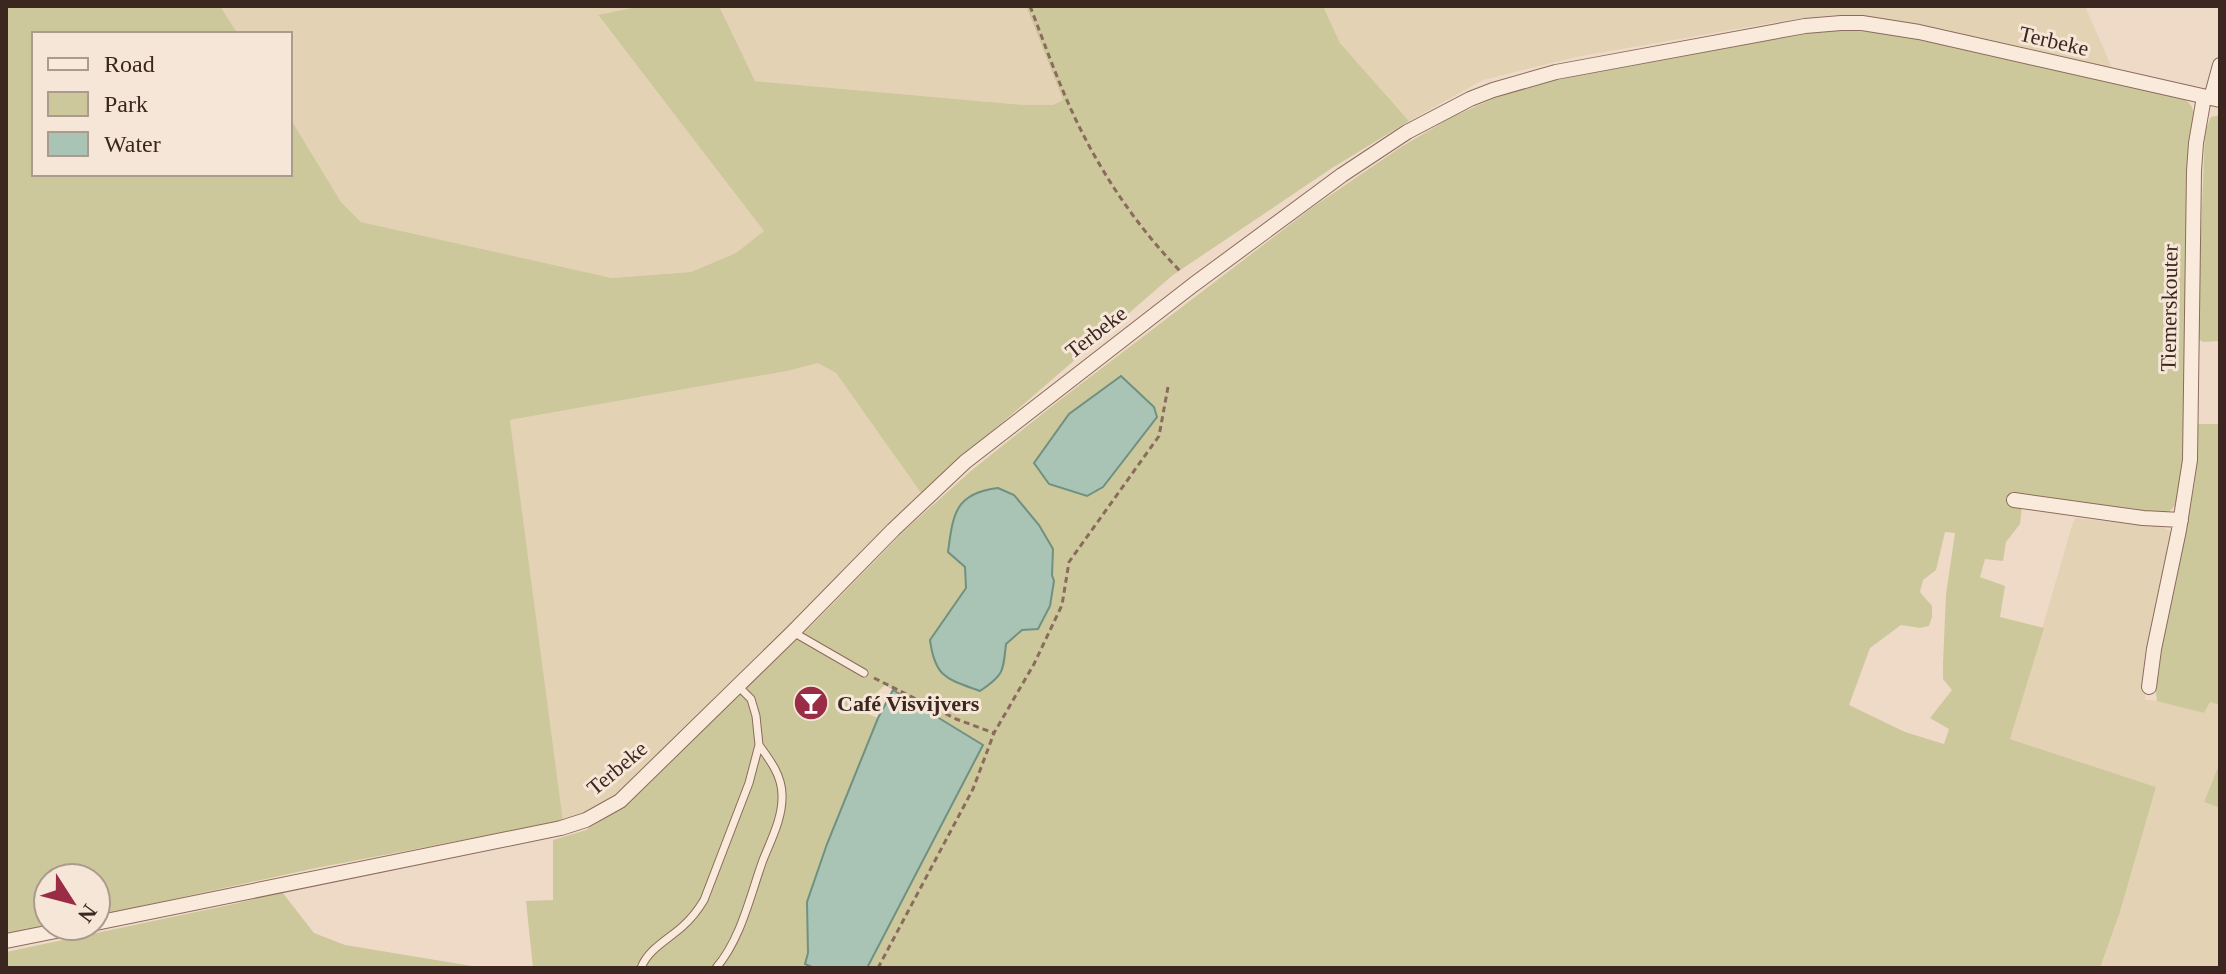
<svg xmlns="http://www.w3.org/2000/svg" width="2226" height="974" font-family="'Times New Roman',serif">
<style>
.farmland{fill:#e4d2b5}
.green{fill:#cdc89b;fill-rule:evenodd}
.water{fill:#a9c3b5;stroke:#6f9181;stroke-width:2}
.lines{fill:none;stroke-linecap:round;stroke-linejoin:round}
.lane-casing{stroke:#8b6b5d;stroke-width:9}
.street-casing{stroke:#8b6b5d;stroke-width:16}
.path{stroke:#8b6b5d;stroke-width:3;stroke-dasharray:6 4;stroke-linecap:butt}
.lane{stroke:#f9eadb;stroke-width:7}
.street{stroke:#f9eadb;stroke-width:14}
.labels{text-anchor:middle;dominant-baseline:central;stroke-width:6;stroke-linejoin:round;paint-order:stroke}
.street-label{font-size:22px;fill:#3b2720;stroke:#f6e6d7}
.poi-label{font-size:22px;font-weight:bold;fill:#3b2720;stroke:#f6e6d7;text-anchor:start}
</style>
<rect width="100%" height="100%" fill="#efdac8"/>
<!-- farmland -->
<path class="farmland" d="M 220,6 L 642,6 L 598,16 L 765,231 L 736,253 L 691,272 L 612,278 L 361,222 L 341,202 L 290,118 L 290,34 L 238,34 Z
M 719,6 L 1026,6 L 1063,100 L 1053,105 L 1023,105 L 754,81 Z
M 1323,6 L 2085,6 L 2112,68 L 1927,26 L 1835,15 L 1789,20 L 1576,57 L 1483,80 L 1409,121 L 1340,43 Z
M 818,362 L 836,373 L 921,493 L 900,518 L 620,793 L 586,815 L 563,821 L 510,420 L 787,371 Z
M 2076,518 L 2162,527 L 2170,531 L 2171,548 L 2151,624 L 2145,665 L 2145,700 L 2164,701 L 2204,713 L 2210,701 L 2220,705 L 2220,762 L 2204,802 L 2220,808 L 2220,968 L 2100,968 L 2120,912 L 2156,787 L 2010,739 L 2073,522 Z"/>
<!-- green -->
<path class="green" d="M 6,6 L 220,6 L 238,34 L 34,34 L 34,174 L 290,174 L 290,118 L 341,202 L 361,222 L 612,278 L 691,272 L 736,253 L 764,231 L 598,15 L 642,6 L 719,6 L 755,81 L 1023,105 L 1053,105 L 1063,100 L 1026,6 L 1323,6 L 1340,43 L 1409,121 L 1332,168 L 1173,275 L 921,493 L 836,373 L 818,363 L 787,371 L 510,420 L 563,821 L 316,868 L 96,916 L 96,878 L 48,878 L 48,926 L 6,934 Z
M 1840,30 L 1888,33 L 1919,38 L 2180,97 C 2189,101 2192,105 2194,114 L 2181,490 C 2176,505 2174,512 2158,516 L 2023,497 L 2020,524 L 2006,542 L 2003,561 L 1985,559 L 1980,577 L 2005,586 L 2000,617 L 2044,628 L 2010,739 L 2156,787 L 2120,912 L 2100,968 L 867,968 L 983,746 L 885,685 L 858,710 L 878,718 L 827,844 L 807,902 L 808,953 L 805,964 L 814,968 L 533,968 L 526,901 L 553,900 L 553,840 L 586,830 L 615,812 L 810,627 L 905,530 L 972,470 L 1056,403 L 1313,207 L 1401,147 L 1452,117 L 1506,93 L 1580,74 L 1819,31 ZM 1945,532 L 1955,533 L 1946,594 L 1943,663 L 1943,679 L 1952,690 L 1930,718 L 1949,729 L 1944,744 L 1905,732 L 1849,705 L 1870,648 L 1901,625 L 1920,628 L 1929,626 L 1932,617 L 1932,606 L 1920,592 L 1923,580 L 1936,570 Z
M 2220,115 L 2220,341 L 2203,342 L 2197,338 L 2205,131 L 2211,117 Z
M 2197,424 L 2220,424 L 2220,705 L 2210,702 L 2204,713 L 2157,701 L 2154,678 L 2195,482 Z
M 2220,762 L 2220,808 L 2204,802 Z
M 282,892 L 314,933 L 345,945 L 484,968 L 6,968 L 6,952 L 234,904 Z"/>
<!-- water -->
<path class="water" d="M 1121,376 L 1154,407 L 1157,417 L 1103,487 L 1087,496 L 1049,484 L 1034,463 L 1069,414 Z
M 998,488 L 1014,495 L 1039,525 L 1053,549 L 1052,575 L 1054,581 L 1050,606 L 1038,629 L 1022,630 L 1006,644 C 1003,672 1004,675 980,691 C 947,679 935,678 930,640 L 966,588 L 965,567 L 948,552 C 953,514 955,493 998,488 Z
M 893,690 L 983,745 L 867,968 L 814,968 L 805,964 L 808,953 L 807,902 L 827,844 L 878,718 Z"/>
<g class="lines">
<!-- lane casing -->
<g class="lane-casing">
<path id="lane" d="M 793,632 L 864,673
M 641,968 C 648,949 669,939 683,926 C 692,918 698,910 704,900 L 749,783 L 759,745 L 756,716 L 751,699 L 738,686
M 716,968 C 741,939 750,896 763,860 C 771,840 783,817 782,795 C 782,776 770,760 759,745"/>
</g>
<!-- street casing -->
<g class="street-casing">
<path id="street" d="M 2211,98 L 2220,65
M 2014,500 L 2143,518 L 2181,520
M 2149,687 L 2154,649 L 2179,530 L 2190,460 L 2194,171 L 2196,143 L 2204,97
M 96,923 L 561,828 L 586,820 L 620,801 L 793,632 L 893,530 L 965,462 L 1193,285 L 1342,175 L 1407,132 L 1470,99 L 1493,90 L 1556,72 L 1805,26 L 1841,23 L 1862,23 L 1919,32 L 2220,100
M 6,941 L 81,926"/>
</g>
<!-- path -->
<path class="path" d="M 1030,6 C 1042,37 1053,68 1066,98 C 1094,163 1133,223 1182,273
M 874,678 L 956,719 L 994,733
M 878,968 L 973,789 L 994,733 L 1034,664 L 1062,605 L 1069,562 L 1159,436 L 1168,387"/>
<!-- lane -->
<use href="#lane" class="lane"/>
<!-- street -->
<use href="#street" class="street"/>
</g>
<!-- icons -->
<defs>
<g id="bar-disc" transform="scale(1.8)"><circle r="9.5" fill="#9a2d45" stroke="#f6e6d7"/><path d="M-6-5H6L.8 .8V4.5H3.5V6h-7V4.5H-.8V.8Z" fill="#fff"/></g>
</defs>
<g fill-rule="evenodd">
<use href="#bar-disc" x="811" y="703"/>
</g>
<g class="labels">
<!-- street labels -->
<g class="street-label">
<text transform="translate(2054 41) rotate(13)">Terbeke</text>
<text transform="translate(2169 308) rotate(-89)">Tiemerskouter</text>
<text transform="translate(1096 332) rotate(-38)">Terbeke</text>
<text transform="translate(617 768) rotate(-40)">Terbeke</text>
</g>
<!-- poi labels -->
<g class="poi-label">
<text x="837" y="703">Café Visvijvers</text>
</g>
</g>
<!-- border -->
<rect width="2226" height="974" fill="none" stroke="#3b2720" stroke-width="16"/>
<!-- legend -->
<rect x="32" y="32" width="260" height="144" fill="#f6e6d7" stroke="#ab9a8e" stroke-width="2"/>
<rect x="48" y="58" width="40" height="12" fill="#f9eadb" stroke="#ab9a8e" stroke-width="2"/>
<text x="104" y="72" font-size="24" fill="#3b2720">Road</text>
<rect x="48" y="92" width="40" height="24" fill="#cdc89b" stroke="#ab9a8e" stroke-width="2"/>
<text x="104" y="112" font-size="24" fill="#3b2720">Park</text>
<rect x="48" y="132" width="40" height="24" fill="#a9c3b5" stroke="#ab9a8e" stroke-width="2"/>
<text x="104" y="152" font-size="24" fill="#3b2720">Water</text>
<!-- north arrow -->
<g transform="translate(72 902) rotate(126)"><circle r="38" fill="#f6e6d7" stroke="#ab9a8e" stroke-width="2"/>
<path d="M0-6L14 30L0 20L-14 30Z" fill="#9a2d45"/>
<text y="-12" font-size="22" font-weight="bold" text-anchor="middle" fill="#3b2720">N</text>
</g>
</svg>
